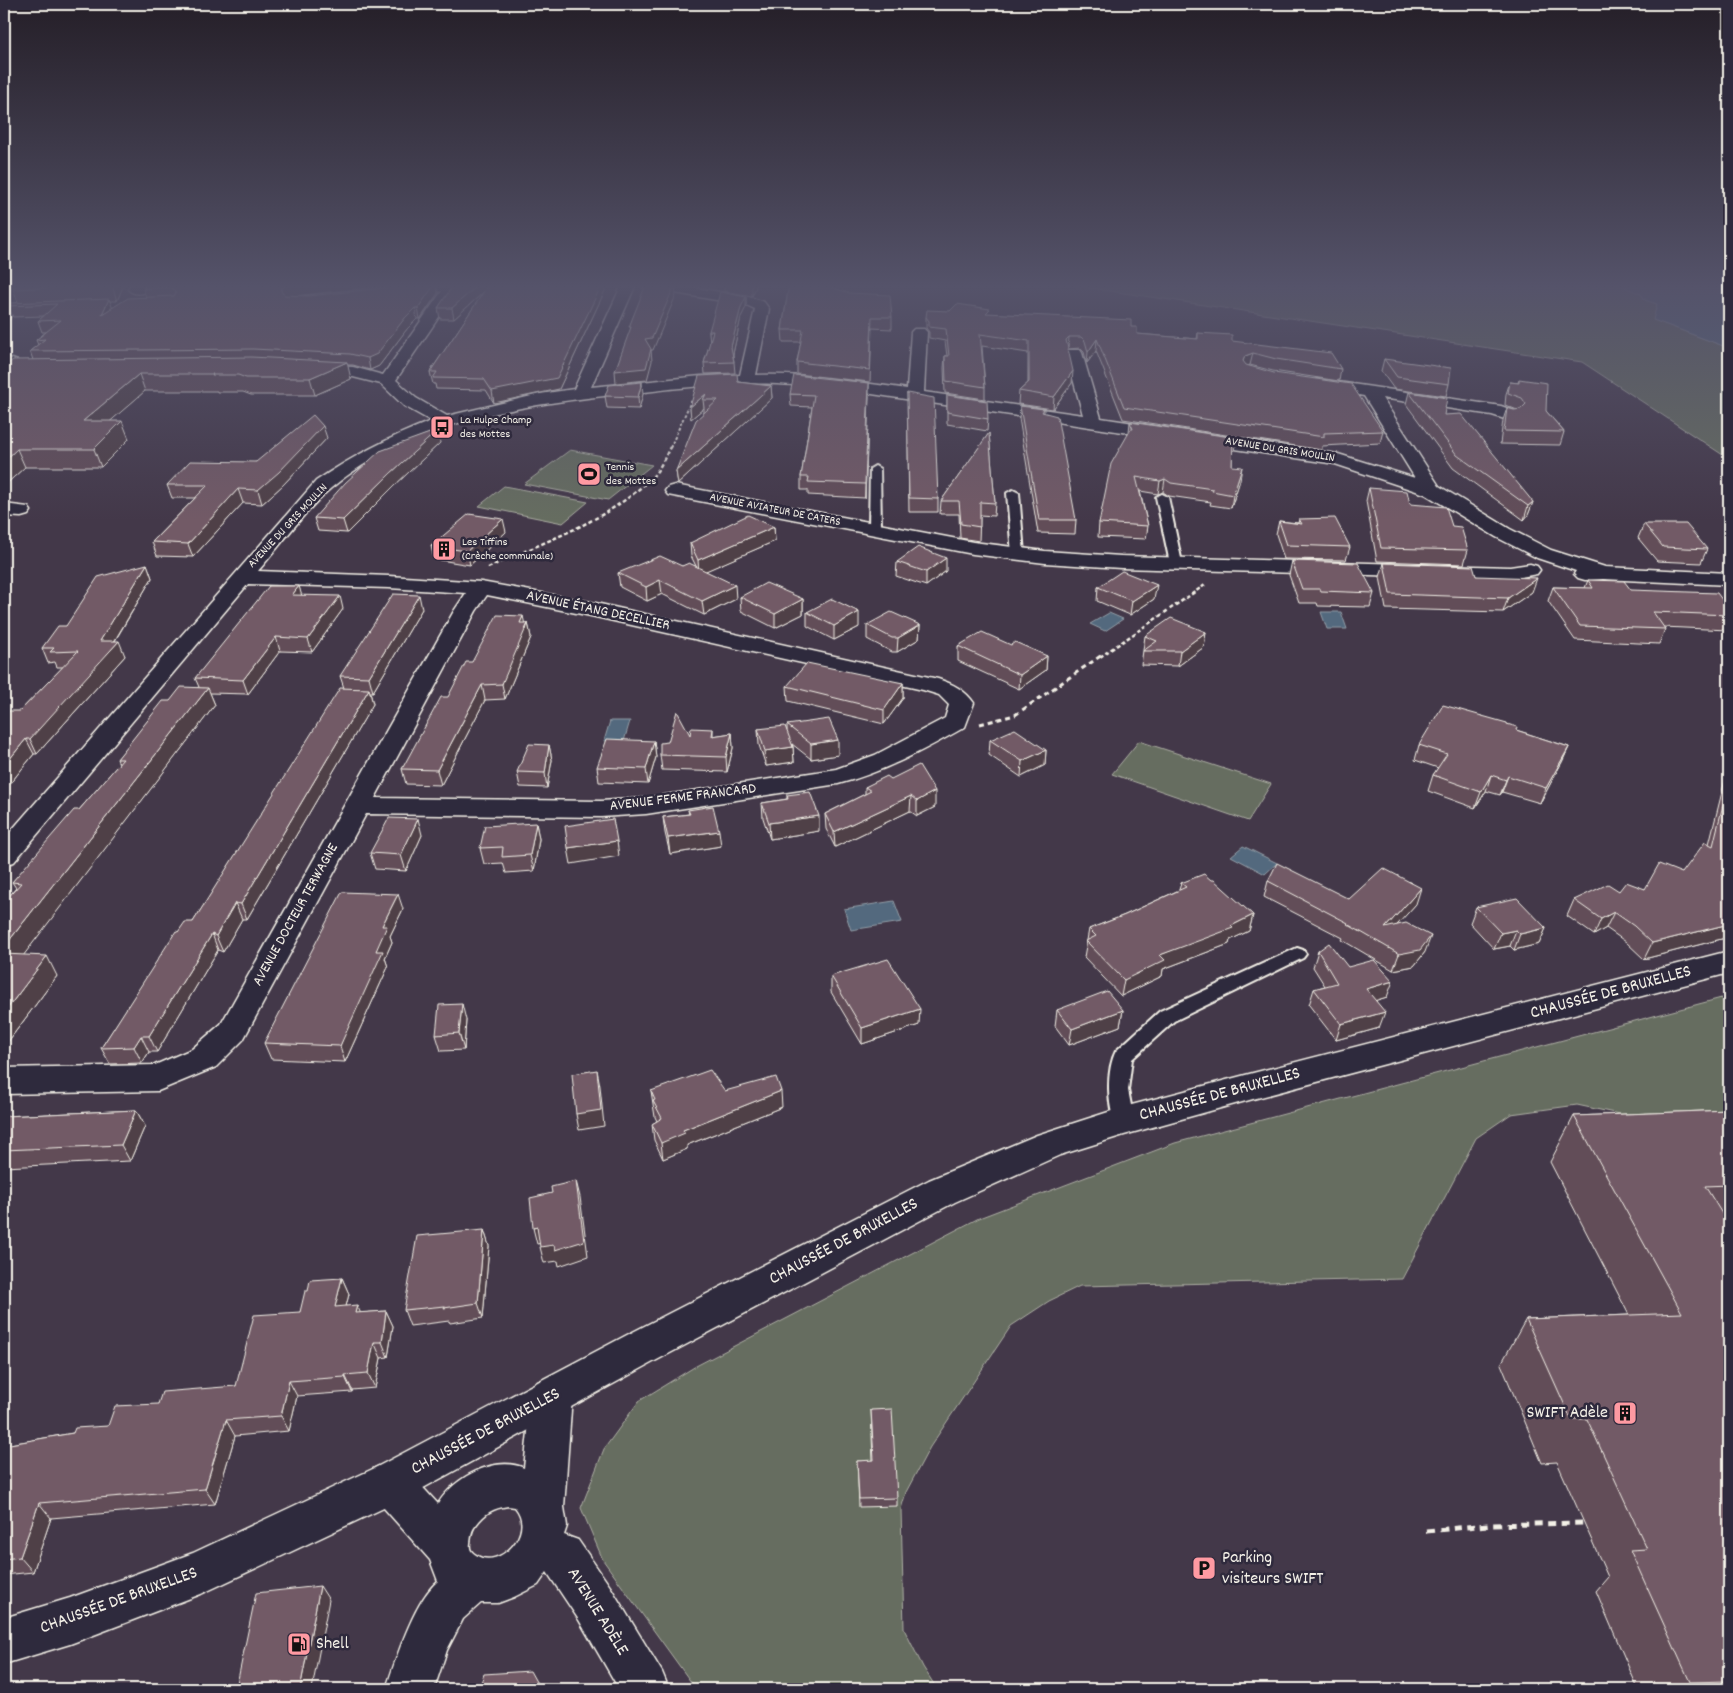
<svg xmlns="http://www.w3.org/2000/svg" width="1733" height="1693" font-family="Dekko,sans-serif">
<style>
.green{fill:#666d60;stroke:#adafa4}
.water{fill:#52697e;stroke:#939fa8}
.lines{fill:none;stroke-linecap:round;stroke-linejoin:round}
.service-casing{stroke:#f4f1e8;stroke-width:4}
.minor-casing{stroke:#f4f1e8;stroke-width:3}
.secondary-casing{stroke:#f4f1e8;stroke-width:3}
.path-far3{stroke:#f4f1e8;stroke-width:2;stroke-dasharray:3 2;stroke-linecap:butt}
.path-far2{stroke:#f4f1e8;stroke-width:2.5;stroke-dasharray:4 2.5;stroke-linecap:butt}
.path-far1{stroke:#f4f1e8;stroke-width:3;stroke-dasharray:5 4;stroke-linecap:butt}
.path{stroke:#f4f1e8;stroke-width:5;stroke-dasharray:8 5.5;stroke-linecap:butt}
.service{fill:#2f2a3d;fill-rule:evenodd}
.minor{fill:#2f2a3d;fill-rule:evenodd}
.secondary{fill:#2f2a3d;fill-rule:evenodd}
.wall{fill:#624d58;stroke:#f4f1e8}
.shaded-wall{fill:#503f47;stroke:#f4f1e8}
.building{fill:#725a66;stroke:#f4f1e8}
.labels{text-anchor:middle;dominant-baseline:central;stroke-width:5;stroke-linejoin:round;paint-order:stroke}
.far-poi-label{font-size:12px;fill:#f4f1e8;stroke:#2f2a3d;text-anchor:start}
.far-street-label{font-size:12px;fill:#f4f1e8;stroke:#2f2a3d}
.street-label{font-size:15px;fill:#f4f1e8;stroke:#2f2a3d}
.near-street-label{font-size:18px;fill:#f4f1e8;stroke:#2f2a3d}
.near-poi-label{font-size:18px;fill:#f4f1e8;stroke:#2f2a3d;text-anchor:start}
</style>
<rect width="100%" height="100%" fill="#433849"/>
<filter id="ink" filterUnits="userSpaceOnUse"><feTurbulence type="fractalNoise" baseFrequency=".02" numOctaves="2"/><feDisplacementMap in="SourceGraphic" scale="10" xChannelSelector="R" yChannelSelector="G"/><feConvolveMatrix kernelMatrix="1 2 1 2 8 2 1 2 1" color-interpolation-filters="sRGB"/></filter>
<g filter="url(#ink)">
<!-- green -->
<path class="green" d="M 1064,284 L 1618,284 L 1641,294 L 1645,300 L 1657,304 L 1654,320 L 1729,348 L 1729,459 L 1582,362 Z
M 570,450 L 652,465 L 608,500 L 524,484 Z
M 504,486 L 588,502 L 563,523 L 479,506 Z
M 1139,741 L 1271,784 L 1248,821 L 1112,774 Z
M 1729,996 L 1729,1147 L 1661,1123 L 1577,1105 L 1511,1114 L 1476,1138 L 1402,1279 L 1080,1286 L 1049,1301 L 1011,1326 L 930,1447 L 906,1492 L 901,1509 L 904,1629 L 923,1667 L 937,1689 L 696,1689 L 603,1560 L 581,1508 L 604,1449 L 639,1401 L 696,1366 L 979,1218 L 1175,1143 Z"/>
<!-- water -->
<path class="water" d="M 1618,284 L 1729,284 L 1729,348 L 1653,320 L 1657,304 L 1645,300 L 1641,294 Z
M 1321,612 L 1341,612 L 1347,629 L 1327,629 Z
M 1109,613 L 1123,619 L 1105,631 L 1090,624 Z
M 610,721 L 630,721 L 624,741 L 604,741 Z
M 1243,846 L 1277,863 L 1265,874 L 1231,856 Z
M 894,901 L 902,922 L 851,930 L 844,909 Z"/>
<g class="lines">
<!-- service casing -->
<g class="service-casing">
<path id="service" d="M 875,466 L 880,469 L 881,529 L 875,533 L 869,529 L 870,469 Z
M 1013,490 L 1019,493 L 1024,554 L 1018,558 L 1012,554 L 1007,493 Z
M 1162,494 L 1168,497 L 1182,563 L 1176,567 L 1170,563 L 1156,497 Z
M 1297,948 L 1303,950 L 1306,954 L 1303,958 L 1174,1021 L 1132,1059 L 1128,1090 L 1134,1121 L 1131,1127 L 1124,1129 L 1117,1127 C 1107,1108 1106,1070 1116,1051 L 1160,1011 Z"/>
</g>
<!-- minor casing -->
<g class="minor-casing">
<path id="minor" d="M 131,284 L 145,284 L 143,287 L 145,290 L 143,293 C 137,294 132,294 128,289 Z
M 428,284 L 474,284 L 472,287 L 458,289 L 396,380 L 416,398 L 447,416 L 540,394 L 574,389 L 622,284 L 636,284 L 591,387 L 701,376 L 740,375 L 755,309 L 746,305 L 645,288 L 638,284 L 674,284 L 749,297 L 764,302 L 769,309 L 756,375 C 806,373 857,382 907,389 L 911,332 L 914,329 L 924,329 L 927,332 L 924,392 L 1083,415 L 1066,353 L 1068,350 L 1080,350 L 1082,353 L 1101,418 L 1338,454 L 1415,478 L 1364,396 L 1312,387 L 1310,384 L 1312,381 L 1318,379 L 1501,406 L 1517,412 L 1520,416 L 1517,420 L 1511,421 L 1492,415 L 1382,398 L 1439,486 L 1510,529 L 1551,550 L 1605,567 L 1729,573 L 1729,585 L 1603,579 L 1585,580 L 1578,578 L 1574,574 L 1576,571 L 1537,558 L 1496,537 L 1425,494 L 1335,464 L 852,391 C 827,389 802,385 777,384 C 733,382 688,387 644,392 C 537,402 417,417 331,488 C 306,509 280,546 258,571 L 389,576 L 481,582 L 591,602 L 938,679 C 953,684 965,690 974,703 L 965,727 C 924,750 884,772 838,784 L 646,814 L 601,817 L 366,814 L 243,1040 L 216,1067 L 158,1091 L 4,1094 L 4,1068 L 155,1065 L 192,1049 L 221,1024 L 454,611 L 466,593 L 389,588 L 248,584 L 14,862 L 4,865 L 4,839 L 316,481 C 353,456 390,437 431,421 L 404,406 L 381,384 L 353,377 L 313,375 L 307,373 L 305,370 L 307,367 L 313,365 L 353,367 L 383,375 L 442,291 L 401,296 L 396,295 L 394,292 L 396,289 ZM 487,595 L 591,616 L 923,690 L 939,695 L 949,705 L 945,718 L 875,755 L 836,769 L 646,798 L 601,801 L 375,798 L 476,611 Z
M 675,485 L 973,542 L 1045,551 L 1121,556 L 1510,567 L 1530,564 L 1537,566 L 1540,570 L 1537,574 L 1510,579 L 1121,568 L 1045,563 L 973,554 L 668,495 L 665,491 L 668,487 Z
M 4,504 L 28,507 L 31,511 L 28,515 L 21,517 L 4,516 Z
M 552,1377 L 566,1382 L 572,1396 L 564,1507 L 567,1526 L 564,1535 L 578,1540 L 611,1588 L 662,1672 L 669,1689 L 619,1689 L 579,1620 L 547,1572 L 538,1585 L 514,1597 L 498,1603 L 481,1603 L 463,1619 L 447,1650 L 434,1689 L 386,1689 C 396,1659 414,1601 438,1581 L 430,1560 L 375,1498 L 369,1483 L 375,1468 L 390,1462 L 405,1468 L 438,1504 C 453,1478 495,1455 524,1468 L 532,1396 L 538,1382 ZM 508,1506 L 515,1507 C 537,1533 498,1571 476,1555 C 471,1552 469,1549 470,1543 C 471,1536 471,1530 476,1525 C 485,1513 493,1508 508,1506 Z"/>
</g>
<!-- secondary casing -->
<g class="secondary-casing">
<path id="secondary" d="M 14,284 L 28,284 L 11,316 L 9,319 L 4,320 L 4,303 Z
M 4,356 L 23,363 L 25,370 L 23,373 L 4,382 L 4,371 L 8,368 L 4,366 Z
M 1729,951 L 1729,973 L 1253,1099 L 1124,1135 L 1060,1155 L 955,1202 L 655,1361 L 405,1498 L 201,1594 L 70,1644 L 4,1664 L 4,1618 L 70,1598 L 193,1553 L 375,1468 L 627,1335 L 929,1180 L 1037,1135 L 1124,1107 L 1253,1073 Z"/>
</g>
<!-- path-far3 -->
<path class="path-far3" d="M 670,448 L 691,401"/>
<!-- path-far2 -->
<path class="path-far2" d="M 488,568 C 543,541 608,522 652,477 C 660,469 665,457 670,447
M 1100,657 L 1205,585"/>
<!-- path-far1 -->
<path class="path-far1" d="M 980,724 L 1015,715 L 1102,655"/>
<!-- path -->
<path class="path" d="M 1426,1531 L 1488,1525 L 1583,1523"/>
<!-- service -->
<use href="#service" class="service"/>
<!-- minor -->
<use href="#minor" class="minor"/>
<!-- secondary -->
<use href="#secondary" class="secondary"/>
</g>
<!-- wall -->
<path class="wall" d="M 124,284 L 117,301 L 110,301 L 112,308 L 146,297 L 143,289 L 150,284 L 402,284 L 298,296 L 309,296 L 438,293 L 420,319 L 417,319 L 407,329 L 379,366 L 370,370 L 353,365 L 347,365 L 351,379 L 315,395 L 251,395 L 243,392 L 217,392 L 217,391 L 145,391 L 110,421 L 129,439 L 101,467 L 25,467 L 4,486 L 33,360 L 30,351 L 38,345 L 36,340 L 46,332 L 42,332 L 38,321 L 44,316 L 13,317 L 8,306 L 18,302 L 13,289 Z
M 454,284 L 608,284 L 559,389 L 494,403 L 486,390 L 436,389 L 435,384 L 433,384 L 430,372 L 483,293 L 454,319 L 440,319 L 438,308 Z
M 724,284 L 756,284 L 756,287 L 752,296 L 724,291 Z
M 789,284 L 892,317 L 892,329 L 872,328 L 870,382 L 797,374 L 797,362 L 801,342 L 783,342 L 782,330 Z
M 746,297 L 746,307 L 741,317 L 733,354 L 734,362 L 735,373 L 705,374 L 704,363 L 710,343 L 709,331 Z
M 950,311 L 990,314 L 1131,327 L 1137,334 L 1197,339 L 1198,333 L 1341,369 L 1339,381 L 1273,371 L 1250,365 L 1249,366 L 1383,431 L 1380,443 L 1322,446 L 1322,450 L 1123,419 L 1096,351 L 1087,363 L 1084,352 L 1080,348 L 1068,349 L 1072,383 L 1053,409 L 1018,404 L 1019,391 L 1028,383 L 1028,353 L 982,346 L 985,387 L 985,399 L 945,393 L 944,368 L 945,356 L 947,356 L 945,341 L 929,338 L 929,332 L 926,328 L 926,317 Z
M 1384,359 L 1449,384 L 1446,396 L 1394,389 L 1381,371 Z
M 1519,379 L 1564,432 L 1560,445 L 1500,444 L 1503,420 L 1507,408 L 1514,410 L 1517,410 L 1505,405 L 1506,394 L 1510,382 L 1518,383 Z
M 738,382 L 771,386 L 772,398 L 678,484 L 676,471 L 704,412 L 704,408 L 691,419 L 690,407 Z
M 1409,392 L 1444,415 L 1533,502 L 1528,515 L 1524,520 L 1453,468 L 1406,404 Z
M 907,393 L 938,499 L 938,512 L 909,512 Z
M 643,394 L 639,409 L 607,408 L 605,396 Z
M 790,394 L 869,396 L 865,498 L 808,495 L 808,490 L 801,490 L 801,477 L 812,407 L 791,406 Z
M 947,395 L 988,419 L 987,431 L 947,424 Z
M 1020,406 L 1044,409 L 1044,413 L 1076,520 L 1075,534 L 1038,533 L 1019,418 Z
M 1130,422 L 1237,438 L 1234,451 L 1232,451 L 1232,466 L 1240,480 L 1231,508 L 1210,505 L 1211,502 L 1169,496 L 1163,492 L 1158,494 L 1140,491 L 1148,526 L 1146,539 L 1098,537 L 1099,523 L 1129,432 Z
M 989,433 L 995,503 L 994,516 L 980,515 L 979,541 L 960,538 L 959,514 L 940,514 L 941,501 Z
M 327,438 L 283,485 L 262,504 L 243,503 L 193,557 L 157,556 L 152,542 L 195,498 L 172,498 L 167,485 L 256,462 Z
M 440,443 L 394,486 L 347,533 L 318,531 L 314,518 Z
M 1369,488 L 1410,504 L 1452,526 L 1468,550 L 1464,564 L 1377,561 L 1366,501 Z
M 1299,519 L 1350,547 L 1346,560 L 1284,559 L 1276,534 L 1279,521 L 1298,523 Z
M 1644,524 L 1707,549 L 1701,563 L 1657,561 L 1638,538 Z
M 774,527 L 775,541 L 705,571 L 736,599 L 704,615 L 662,594 L 647,601 L 620,587 L 618,573 L 682,566 L 696,566 L 691,556 L 690,543 Z
M 506,532 L 470,565 L 434,559 L 431,546 Z
M 1292,561 L 1374,593 L 1370,607 L 1318,606 L 1317,603 L 1299,603 L 1289,575 Z
M 897,562 L 946,571 L 926,586 L 896,576 Z
M 1384,563 L 1476,576 L 1532,592 L 1503,612 L 1386,609 L 1380,577 Z
M 147,564 L 152,578 L 115,641 L 125,656 L 37,754 L 34,754 L 4,791 L 20,711 L 63,667 L 57,667 L 55,662 L 48,663 L 42,648 L 66,626 Z
M 1588,580 L 1729,615 L 1729,626 L 1728,630 L 1663,627 L 1665,629 L 1659,644 L 1575,640 L 1548,601 L 1553,587 L 1585,588 Z
M 299,586 L 301,595 L 343,609 L 312,652 L 280,651 L 248,694 L 210,693 L 215,705 L 23,955 L 57,976 L 4,1047 L 4,902 L 16,888 L 12,882 L 79,810 L 119,764 L 117,759 L 170,701 L 199,687 L 195,678 Z
M 1098,587 L 1154,599 L 1130,615 L 1097,601 Z
M 740,597 L 803,599 L 803,614 L 775,628 L 741,611 Z
M 422,609 L 373,692 L 370,692 L 373,704 L 247,919 L 242,919 L 223,952 L 218,950 L 157,1052 L 149,1052 L 142,1063 L 110,1064 L 101,1048 L 178,932 L 193,922 L 344,688 L 340,676 Z
M 807,612 L 859,627 L 834,640 L 807,626 Z
M 524,623 L 528,623 L 531,637 L 505,699 L 485,700 L 441,785 L 406,784 L 402,769 L 472,662 Z
M 867,625 L 920,625 L 919,639 L 897,652 L 892,652 L 867,639 Z
M 1206,632 L 1204,647 L 1178,666 L 1141,665 L 1145,636 Z
M 958,646 L 1047,656 L 1046,670 L 1019,689 L 958,661 Z
M 903,683 L 903,698 L 884,724 L 788,701 L 787,686 Z
M 1507,724 L 1516,730 L 1569,747 L 1562,762 L 1540,803 L 1502,792 L 1500,795 L 1486,791 L 1475,808 L 1428,791 L 1433,775 L 1438,768 L 1415,760 L 1419,745 Z
M 787,725 L 838,755 L 811,759 L 792,744 L 793,747 L 794,762 L 766,766 L 759,745 L 758,729 L 787,731 Z
M 713,729 L 713,736 L 732,733 L 733,748 L 727,772 L 662,770 L 660,755 L 668,742 Z
M 990,740 L 1046,750 L 1045,765 L 1021,777 L 989,755 Z
M 654,741 L 656,757 L 648,784 L 599,782 L 597,767 Z
M 549,745 L 552,760 L 547,788 L 520,787 L 517,772 Z
M 1729,768 L 1729,937 L 1644,959 L 1626,942 L 1606,928 L 1594,935 L 1567,916 L 1574,900 L 1619,891 L 1645,889 L 1682,873 L 1709,844 L 1727,772 Z
M 891,779 L 935,807 L 917,816 L 910,811 L 835,847 L 826,829 L 825,814 L 865,794 L 865,787 Z
M 787,795 L 819,831 L 770,839 L 763,818 L 762,803 L 787,799 Z
M 688,810 L 721,846 L 670,854 L 665,833 L 663,817 L 689,814 Z
M 536,823 L 539,839 L 534,871 L 506,873 L 503,863 L 484,864 L 480,848 Z
M 422,835 L 406,871 L 375,869 L 370,853 Z
M 1211,880 L 1253,915 L 1249,931 L 1230,940 L 1229,944 L 1163,969 L 1162,976 L 1121,996 L 1084,957 L 1089,929 L 1125,915 L 1179,890 L 1181,883 Z
M 1268,881 L 1349,899 L 1416,904 L 1396,925 L 1425,952 L 1414,966 L 1393,970 L 1342,940 L 1343,938 L 1264,897 Z
M 1476,907 L 1546,928 L 1539,944 L 1514,950 L 1510,946 L 1494,949 L 1470,923 Z
M 403,909 L 390,936 L 392,942 L 385,958 L 388,967 L 345,1062 L 271,1059 L 264,1043 Z
M 1318,951 L 1348,967 L 1387,997 L 1376,1000 L 1379,1028 L 1336,1040 L 1309,1005 L 1314,989 L 1325,986 L 1313,967 Z
M 831,976 L 919,1025 L 862,1044 L 831,992 Z
M 1057,1010 L 1123,1010 L 1120,1026 L 1069,1045 L 1055,1026 Z
M 466,1020 L 464,1050 L 441,1051 L 436,1035 Z
M 651,1091 L 725,1091 L 782,1107 L 687,1145 L 687,1149 L 663,1159 L 654,1140 L 652,1124 L 657,1121 L 655,1117 Z
M 136,1110 L 145,1126 L 130,1161 L 4,1167 L 4,1116 Z
M 1729,1110 L 1729,1689 L 1638,1689 L 1596,1591 L 1608,1577 L 1557,1462 L 1542,1463 L 1501,1364 L 1526,1319 L 1629,1315 L 1550,1162 L 1574,1116 Z
M 484,1230 L 489,1246 L 483,1318 L 450,1323 L 449,1321 L 410,1326 L 404,1310 Z
M 342,1278 L 349,1294 L 346,1306 L 360,1313 L 386,1311 L 393,1326 L 388,1357 L 381,1358 L 375,1388 L 352,1390 L 352,1392 L 297,1396 L 289,1431 L 235,1436 L 215,1504 L 51,1518 L 33,1572 L 4,1575 L 4,1445 L 73,1433 L 108,1426 L 158,1404 L 236,1386 L 300,1312 L 308,1291 Z
M 871,1410 L 897,1498 L 897,1506 L 859,1507 L 857,1461 L 873,1461 Z"/>
<!-- shaded-wall -->
<path class="shaded-wall" d="M 4,284 L 12,284 L 4,299 Z
M 112,284 L 124,284 L 117,301 L 112,285 Z
M 301,284 L 402,284 L 285,297 L 281,291 L 283,286 Z
M 435,284 L 436,284 L 438,293 L 420,319 L 418,308 Z
M 479,284 L 492,284 L 454,319 L 452,308 Z
M 602,284 L 608,284 L 559,389 L 494,403 L 492,391 Z
M 675,284 L 676,295 L 653,350 L 651,350 L 652,361 L 647,380 L 616,383 L 615,371 L 645,339 Z
M 752,284 L 756,284 L 756,287 L 752,296 Z
M 746,297 L 746,307 L 741,317 L 732,358 L 731,347 L 741,307 Z
M 109,299 L 113,309 L 102,314 Z
M 415,308 L 417,319 L 407,329 L 379,366 L 370,370 L 368,358 L 405,318 Z
M 709,331 L 713,331 L 710,343 Z
M 1069,337 L 1068,348 L 1064,352 L 1066,340 Z
M 1097,339 L 1096,351 L 1087,363 L 1088,352 Z
M 1253,353 L 1250,365 L 1242,368 L 1243,361 L 1245,356 Z
M 347,362 L 351,379 L 315,395 L 310,378 Z
M 1073,371 L 1072,383 L 1053,409 L 1054,397 Z
M 139,374 L 145,391 L 90,439 L 83,421 Z
M 642,382 L 643,394 L 639,409 L 638,397 Z
M 869,383 L 869,396 L 865,498 L 865,484 Z
M 771,386 L 772,398 L 678,484 L 676,471 Z
M 706,394 L 703,400 L 704,408 L 691,419 L 690,407 Z
M 122,421 L 129,439 L 101,467 L 94,449 Z
M 323,426 L 327,438 L 283,485 L 262,504 L 258,490 Z
M 438,430 L 440,443 L 394,486 L 347,533 L 343,520 L 391,473 Z
M 17,449 L 25,467 L 4,486 L 4,461 Z
M 1242,467 L 1240,480 L 1231,508 L 1233,495 Z
M 1165,479 L 1163,492 L 1158,494 L 1160,481 Z
M 238,489 L 243,503 L 193,557 L 188,544 Z
M 1533,502 L 1528,515 L 1524,520 L 1528,506 Z
M 503,519 L 506,532 L 470,565 L 467,551 Z
M 774,527 L 775,541 L 699,574 L 698,560 Z
M 946,558 L 946,571 L 926,586 L 926,572 Z
M 147,564 L 152,578 L 106,655 L 119,641 L 125,656 L 37,754 L 30,739 L 100,641 Z
M 1537,578 L 1532,592 L 1503,612 L 1508,598 Z
M 660,580 L 662,594 L 647,601 L 646,587 Z
M 735,585 L 736,599 L 704,615 L 702,601 Z
M 1157,585 L 1154,599 L 1130,615 L 1132,601 Z
M 299,586 L 303,600 L 292,595 Z
M 419,595 L 422,609 L 373,692 L 369,677 Z
M 340,596 L 343,609 L 312,652 L 308,639 Z
M 803,599 L 803,614 L 775,628 L 775,614 Z
M 859,612 L 859,627 L 834,640 L 834,626 Z
M 523,616 L 526,630 L 528,623 L 531,637 L 505,699 L 502,684 L 520,623 Z
M 920,625 L 919,639 L 897,652 L 898,638 Z
M 1206,632 L 1204,647 L 1178,666 L 1180,651 Z
M 276,637 L 280,651 L 248,694 L 243,680 Z
M 1047,656 L 1046,670 L 1019,689 L 1020,675 Z
M 903,683 L 903,698 L 884,724 L 884,710 Z
M 482,685 L 485,700 L 441,785 L 437,770 Z
M 208,688 L 215,705 L 10,973 L 4,963 L 4,947 Z
M 369,689 L 373,704 L 247,919 L 241,904 Z
M 732,733 L 733,748 L 727,772 L 726,757 Z
M 26,739 L 34,754 L 4,791 L 4,766 Z
M 838,740 L 838,755 L 811,759 L 811,744 Z
M 654,741 L 656,757 L 648,784 L 646,769 Z
M 549,745 L 552,760 L 547,788 L 545,773 Z
M 793,747 L 794,762 L 766,766 L 765,751 Z
M 1569,747 L 1562,762 L 1540,803 L 1546,788 Z
M 1046,750 L 1045,765 L 1021,777 L 1022,761 Z
M 1491,775 L 1486,791 L 1475,808 L 1481,792 Z
M 1508,776 L 1502,792 L 1500,795 L 1506,780 Z
M 935,791 L 935,807 L 917,816 L 917,801 Z
M 911,796 L 910,811 L 835,847 L 834,832 Z
M 819,816 L 819,831 L 770,839 L 769,823 Z
M 418,819 L 422,835 L 406,871 L 401,855 Z
M 536,823 L 539,839 L 534,871 L 530,855 Z
M 719,831 L 721,846 L 670,854 L 668,838 Z
M 617,841 L 619,856 L 571,864 L 568,848 Z
M 1421,888 L 1416,904 L 1380,944 L 1385,928 Z
M 398,894 L 403,909 L 390,936 L 392,942 L 385,958 L 388,967 L 345,1062 L 340,1046 L 376,951 L 382,926 Z
M 235,903 L 242,919 L 223,952 L 216,936 Z
M 1614,912 L 1606,928 L 1594,935 L 1601,919 Z
M 1253,915 L 1249,931 L 1230,940 L 1229,944 L 1163,969 L 1162,976 L 1121,996 L 1124,980 L 1160,955 L 1231,926 Z
M 1729,924 L 1729,937 L 1644,959 L 1652,943 Z
M 1546,928 L 1539,944 L 1514,950 L 1520,934 Z
M 1516,930 L 1510,946 L 1494,949 L 1501,933 Z
M 212,934 L 218,950 L 157,1052 L 149,1036 Z
M 1431,936 L 1425,952 L 1414,966 L 1393,970 L 1399,954 Z
M 47,956 L 57,976 L 4,1047 L 4,1013 Z
M 1393,981 L 1387,997 L 1361,1005 L 1366,989 Z
M 462,1004 L 466,1020 L 464,1050 L 459,1033 Z
M 920,1009 L 919,1025 L 862,1044 L 862,1028 Z
M 1123,1010 L 1120,1026 L 1069,1045 L 1072,1029 Z
M 1385,1012 L 1379,1028 L 1336,1040 L 1341,1024 Z
M 141,1036 L 149,1052 L 142,1063 L 134,1047 Z
M 597,1070 L 600,1086 L 604,1126 L 579,1130 L 576,1114 Z
M 781,1091 L 782,1107 L 687,1145 L 687,1149 L 663,1159 L 661,1143 L 683,1130 Z
M 136,1110 L 145,1126 L 130,1161 L 121,1145 Z
M 576,1181 L 580,1197 L 588,1256 L 559,1266 L 558,1261 L 544,1263 L 540,1247 Z
M 537,1227 L 542,1243 L 537,1244 L 533,1228 Z
M 484,1230 L 489,1246 L 483,1318 L 478,1303 Z
M 342,1278 L 349,1294 L 342,1323 L 335,1307 Z
M 357,1305 L 364,1321 L 355,1313 Z
M 386,1311 L 393,1326 L 388,1357 L 382,1342 Z
M 374,1342 L 381,1358 L 375,1388 L 368,1373 Z
M 345,1375 L 352,1390 L 352,1392 L 345,1377 Z
M 289,1381 L 297,1396 L 289,1431 L 281,1416 Z
M 226,1420 L 235,1436 L 215,1504 L 205,1489 Z
M 39,1503 L 51,1518 L 33,1572 L 20,1557 Z
M 320,1586 L 329,1600 L 312,1689 L 300,1689 Z"/>
<!-- building -->
<path class="building" d="M 16,284 L 112,284 L 112,285 L 13,289 Z
M 150,284 L 301,284 L 283,286 L 281,291 L 284,295 L 309,296 L 420,284 L 435,284 L 418,308 L 415,308 L 405,318 L 377,354 L 368,358 L 350,354 L 253,349 L 30,351 L 45,339 L 36,340 L 61,320 L 38,321 L 57,304 L 8,306 L 10,303 L 109,299 L 102,314 L 128,298 L 174,296 L 176,292 L 171,287 L 143,289 Z
M 454,284 L 479,284 L 452,308 L 438,308 Z
M 489,284 L 602,284 L 557,378 L 492,391 L 484,379 L 433,378 L 437,372 L 430,372 Z
M 646,284 L 675,284 L 652,338 L 645,339 L 651,349 L 646,368 L 615,371 L 631,327 L 629,327 Z
M 789,284 L 821,284 L 849,293 L 890,295 L 892,317 L 872,317 L 870,370 L 797,362 L 803,330 L 782,330 Z
M 720,292 L 746,297 L 741,307 L 731,347 L 734,362 L 704,363 L 713,331 L 709,331 Z
M 957,304 L 990,309 L 986,313 L 1131,320 L 1131,327 L 1137,327 L 1137,334 L 1198,339 L 1198,333 L 1232,335 L 1232,341 L 1331,353 L 1341,369 L 1276,359 L 1253,353 L 1245,356 L 1243,361 L 1246,365 L 1274,373 L 1351,384 L 1383,431 L 1324,433 L 1324,437 L 1124,407 L 1097,339 L 1088,352 L 1085,341 L 1081,337 L 1069,337 L 1066,340 L 1073,371 L 1054,397 L 1019,391 L 1029,382 L 1029,341 L 980,334 L 985,387 L 946,381 L 945,356 L 949,356 L 946,329 L 929,327 L 929,321 L 926,317 L 927,310 L 950,311 Z
M 251,357 L 347,362 L 310,378 L 246,378 L 238,375 L 212,375 L 213,374 L 139,374 L 83,421 L 122,421 L 94,449 L 17,449 L 4,461 L 4,367 L 13,360 Z
M 1384,359 L 1451,368 L 1449,384 L 1397,377 Z
M 737,374 L 738,382 L 771,386 L 676,471 L 696,420 L 718,400 L 703,400 L 706,394 L 690,407 L 699,376 Z
M 794,375 L 869,383 L 865,484 L 808,482 L 809,477 L 801,477 L 814,395 L 790,394 Z
M 1519,379 L 1547,383 L 1546,411 L 1564,432 L 1504,431 L 1507,408 L 1514,410 L 1521,409 L 1526,404 L 1522,398 L 1508,393 L 1510,382 L 1519,383 Z
M 642,382 L 638,397 L 605,396 L 609,385 Z
M 1409,392 L 1447,398 L 1444,415 L 1461,414 L 1533,502 L 1528,506 L 1457,455 Z
M 907,393 L 934,398 L 938,499 L 909,498 Z
M 947,395 L 987,401 L 988,419 L 947,412 Z
M 1020,406 L 1044,409 L 1042,412 L 1057,416 L 1076,520 L 1039,520 Z
M 313,415 L 323,426 L 279,472 L 258,490 L 238,489 L 188,544 L 152,542 L 208,485 L 167,485 L 190,461 L 256,462 Z
M 1130,422 L 1237,438 L 1233,438 L 1232,466 L 1242,467 L 1233,495 L 1212,491 L 1213,489 L 1171,483 L 1165,479 L 1160,481 L 1136,477 L 1148,526 L 1099,523 L 1111,464 L 1131,429 L 1133,429 Z
M 438,430 L 391,473 L 343,520 L 314,518 L 345,483 L 380,451 Z
M 989,433 L 995,503 L 980,502 L 980,527 L 961,524 L 959,501 L 941,501 Z
M 1369,488 L 1407,491 L 1410,504 L 1446,507 L 1452,526 L 1461,527 L 1468,550 L 1381,548 Z
M 469,514 L 503,519 L 467,551 L 431,546 Z
M 748,515 L 774,527 L 698,560 L 690,543 Z
M 1335,518 L 1350,547 L 1287,545 L 1279,521 L 1302,524 L 1299,519 Z
M 1644,524 L 1686,524 L 1707,549 L 1663,547 Z
M 918,547 L 946,558 L 926,572 L 897,562 Z
M 660,556 L 682,566 L 689,563 L 735,585 L 702,601 L 660,580 L 646,587 L 618,573 Z
M 1292,561 L 1358,563 L 1374,593 L 1321,591 L 1320,589 L 1302,589 Z
M 1384,563 L 1473,566 L 1476,576 L 1537,578 L 1508,598 L 1390,594 Z
M 147,564 L 100,641 L 119,641 L 30,739 L 26,739 L 4,766 L 4,716 L 9,711 L 20,711 L 78,651 L 50,652 L 54,648 L 42,648 L 58,626 L 66,626 L 98,577 Z
M 1122,571 L 1157,585 L 1132,601 L 1098,587 Z
M 1588,580 L 1624,581 L 1631,590 L 1717,593 L 1729,609 L 1729,615 L 1653,612 L 1665,629 L 1580,626 L 1553,587 L 1593,588 Z
M 766,583 L 803,599 L 775,614 L 740,597 Z
M 269,586 L 299,586 L 292,595 L 340,596 L 308,639 L 276,637 L 243,680 L 195,678 Z
M 393,594 L 419,595 L 369,677 L 340,676 Z
M 832,599 L 859,612 L 834,626 L 807,612 Z
M 891,612 L 920,625 L 898,638 L 892,638 L 867,625 Z
M 497,615 L 523,616 L 520,623 L 528,623 L 502,684 L 482,685 L 437,770 L 402,769 L 441,697 L 448,697 L 466,662 L 472,662 Z
M 1171,618 L 1206,632 L 1180,651 L 1143,651 L 1157,641 L 1145,636 Z
M 982,632 L 1011,645 L 1015,642 L 1047,656 L 1020,675 L 958,646 Z
M 807,663 L 903,683 L 884,710 L 787,686 Z
M 181,687 L 208,688 L 4,947 L 4,902 L 21,883 L 12,882 L 74,810 L 79,810 L 123,759 L 117,759 L 163,701 L 170,701 Z
M 340,688 L 369,689 L 241,904 L 235,903 L 216,936 L 212,934 L 149,1036 L 141,1036 L 134,1047 L 101,1048 L 176,931 L 178,932 L 185,922 L 193,922 Z
M 1443,705 L 1507,723 L 1507,724 L 1517,727 L 1516,730 L 1569,747 L 1546,788 L 1508,776 L 1506,780 L 1491,775 L 1481,792 L 1433,775 L 1447,754 L 1419,745 Z
M 677,711 L 690,735 L 691,728 L 713,729 L 712,736 L 732,733 L 726,757 L 660,755 L 660,743 L 668,742 Z
M 829,719 L 838,740 L 811,744 L 787,725 Z
M 785,726 L 793,747 L 765,751 L 758,729 Z
M 1015,729 L 1046,750 L 1022,761 L 990,740 Z
M 607,739 L 654,741 L 646,769 L 597,767 Z
M 529,744 L 549,745 L 545,773 L 517,772 Z
M 919,765 L 935,791 L 917,801 L 911,796 L 834,832 L 825,814 L 871,791 L 865,787 L 887,776 L 891,779 Z
M 1729,780 L 1729,924 L 1652,943 L 1634,926 L 1614,912 L 1601,919 L 1574,900 L 1608,884 L 1619,891 L 1626,882 L 1645,889 L 1659,864 L 1682,873 L 1705,842 L 1713,846 Z
M 810,792 L 819,816 L 769,823 L 762,803 L 788,799 L 787,795 Z
M 713,806 L 719,831 L 668,838 L 663,817 L 690,814 L 688,810 Z
M 389,818 L 418,819 L 401,855 L 370,853 Z
M 613,819 L 617,841 L 568,848 L 565,826 Z
M 536,823 L 530,855 L 502,857 L 503,847 L 480,848 L 485,826 Z
M 1277,863 L 1349,899 L 1383,868 L 1421,888 L 1385,928 L 1406,923 L 1431,936 L 1420,950 L 1399,954 L 1347,924 L 1348,923 L 1268,881 Z
M 1204,874 L 1211,880 L 1214,880 L 1253,915 L 1231,926 L 1233,928 L 1160,955 L 1165,960 L 1124,980 L 1086,941 L 1096,936 L 1089,929 L 1125,915 L 1186,887 L 1181,883 Z
M 342,892 L 398,894 L 382,926 L 387,926 L 376,951 L 383,951 L 340,1046 L 264,1043 Z
M 1517,898 L 1546,928 L 1520,934 L 1516,930 L 1501,933 L 1476,907 Z
M 1329,943 L 1348,967 L 1374,960 L 1393,981 L 1366,989 L 1385,1012 L 1341,1024 L 1314,989 L 1337,983 L 1318,951 Z
M 4,954 L 47,956 L 4,1013 Z
M 888,959 L 920,1009 L 862,1028 L 831,976 Z
M 1107,991 L 1123,1010 L 1072,1029 L 1057,1010 Z
M 462,1004 L 459,1033 L 436,1035 L 439,1005 Z
M 597,1070 L 601,1110 L 576,1114 L 572,1074 Z
M 710,1070 L 725,1091 L 776,1077 L 781,1091 L 683,1130 L 685,1133 L 661,1143 L 652,1124 L 662,1118 L 653,1101 L 655,1100 L 651,1091 Z
M 136,1110 L 121,1145 L 4,1150 L 4,1116 Z
M 1729,1110 L 1729,1185 L 1705,1186 L 1729,1225 L 1729,1681 L 1690,1682 L 1630,1550 L 1647,1549 L 1587,1419 L 1571,1419 L 1526,1319 L 1682,1313 L 1574,1116 Z
M 576,1181 L 584,1241 L 555,1250 L 554,1245 L 540,1247 L 537,1227 L 533,1228 L 530,1198 L 552,1193 L 551,1187 Z
M 484,1230 L 478,1303 L 444,1308 L 445,1306 L 404,1310 L 417,1236 Z
M 342,1278 L 335,1307 L 357,1305 L 355,1313 L 386,1311 L 382,1342 L 374,1342 L 368,1373 L 345,1375 L 345,1377 L 289,1381 L 281,1416 L 226,1420 L 205,1489 L 39,1503 L 20,1557 L 4,1559 L 4,1445 L 73,1433 L 75,1428 L 108,1426 L 115,1406 L 158,1404 L 162,1392 L 236,1386 L 254,1315 L 300,1312 L 305,1291 L 308,1291 L 310,1280 Z
M 892,1409 L 897,1498 L 859,1499 L 857,1461 L 874,1460 L 871,1410 Z
M 320,1586 L 300,1689 L 236,1689 L 256,1593 Z
M 530,1671 L 540,1689 L 479,1689 L 484,1674 Z"/>
</g>
<!-- sky -->
<linearGradient id="sky" x2="0" y2="1"><stop stop-color="#251f28"/><stop offset="0.55" stop-color="#55536a"/><stop offset="1" stop-color="#55536a" stop-opacity="0"/></linearGradient>
<rect width="1733" height="521" fill="url(#sky)"/>
<!-- icons -->
<defs>
<g id="bus-square" transform="scale(1.25)"><rect x="-9" y="-9" width="18" height="18" rx="4" fill="#ff9aa2" stroke="#2f2a3d"/><path d="M-5-6H5V4H4V6H2V4H-2V6H-4V4H-5ZM-3.5-4V0h7V-4ZM-3.5 1.2v1.5H-2V1.2ZM2 1.2v1.5H3.5V1.2Z" fill="#111"/></g>
<g id="stadium-square" transform="scale(1.25)"><rect x="-9" y="-9" width="18" height="18" rx="4" fill="#ff9aa2" stroke="#2f2a3d"/><path d="M0-5a6.5 5 0 1 0 0 10a6.5 5 0 1 0 0-10ZM-3.5-1.8h7v3.6h-7Z" fill="#111"/></g>
<g id="building-square" transform="scale(1.25)"><rect x="-9" y="-9" width="18" height="18" rx="4" fill="#ff9aa2" stroke="#2f2a3d"/><path d="M-4-6H4V6H1V3H-1V6H-4ZM-2.5-4.3h1.7v1.8h-1.7ZM.8-4.3h1.7v1.8H.8ZM-2.5-1h1.7V.8h-1.7ZM.8-1h1.7V.8H.8Z" fill="#111"/></g>
<g id="parking-square" transform="scale(1.25)"><rect x="-9" y="-9" width="18" height="18" rx="4" fill="#ff9aa2" stroke="#2f2a3d"/><path d="M-3.5-5.5H1a3.5 3.5 0 0 1 0 7H-1V5.5H-3.5ZM-1-3.4V-.6H.8a1.4 1.4 0 0 0 0-2.8Z" fill="#111"/></g>
<g id="fuel-square" transform="scale(1.25)"><rect x="-9" y="-9" width="18" height="18" rx="4" fill="#ff9aa2" stroke="#2f2a3d"/><path d="M-5.5-6h7V0h2V4h1.3V-2.5L3-4.5l.8-.8L6-3V5H2.5V1h-1V6h-7ZM-4.2-4.7v3.2H.2V-4.7Z" fill="#111"/></g>
</defs>
<g fill-rule="evenodd">
<use href="#bus-square" x="442" y="427"/>
<use href="#stadium-square" x="589" y="474"/>
<use href="#building-square" x="444" y="549"/>
<use href="#building-square" x="1625" y="1413"/>
<use href="#parking-square" x="1204" y="1568"/>
<use href="#fuel-square" x="299" y="1644"/>
</g>
<g class="labels">
<!-- far-poi labels -->
<g class="far-poi-label">
<text x="460" y="420">La Hulpe Champ<tspan x="460" dy="14">des Mottes</tspan></text>
<text x="606" y="467">Tennis<tspan x="606" dy="14">des Mottes</tspan></text>
<text x="462" y="542">Les Tiffins<tspan x="462" dy="14">(Crèche communale)</tspan></text>
</g>
<!-- far-street labels -->
<g class="far-street-label">
<text transform="translate(1280 450) rotate(9)">AVENUE DU GRIS MOULIN</text>
<text transform="translate(775 510) rotate(11)">AVENUE AVIATEUR DE CATERS</text>
<text transform="translate(288 526) rotate(-47)">AVENUE DU GRIS MOULIN</text>
</g>
<!-- street labels -->
<g class="street-label">
<text transform="translate(598 611) rotate(12)">AVENUE ÉTANG DECELLIER</text>
<text transform="translate(683 798) rotate(-7)">AVENUE FERME FRANCARD</text>
<text transform="translate(296 915) rotate(-61)">AVENUE DOCTEUR TERWAGNE</text>
</g>
<!-- near-street labels -->
<g class="near-street-label">
<text transform="translate(1611 993) rotate(-15)">CHAUSSÉE DE BRUXELLES</text>
<text transform="translate(1220 1095) rotate(-15)">CHAUSSÉE DE BRUXELLES</text>
<text transform="translate(844 1242) rotate(-28)">CHAUSSÉE DE BRUXELLES</text>
<text transform="translate(486 1432) rotate(-28)">CHAUSSÉE DE BRUXELLES</text>
<text transform="translate(119 1601) rotate(-20)">CHAUSSÉE DE BRUXELLES</text>
<text transform="translate(597 1612) rotate(58)">AVENUE ADÈLE</text>
</g>
<!-- near-poi labels -->
<g class="near-poi-label">
<text x="1608" y="1413" text-anchor="end">SWIFT Adèle</text>
<text x="1222" y="1558">Parking<tspan x="1222" dy="21">visiteurs SWIFT</tspan></text>
<text x="316" y="1644">Shell</text>
</g>
</g>
<!-- margin -->
<rect width="1733" height="1693" fill="none" stroke="#2f2a3d" stroke-width="20"/>
<rect x="10" y="10" width="1713" height="1673" fill="none" stroke="#f4f1e8" stroke-width="2" filter="url(#ink)"/>
</svg>
